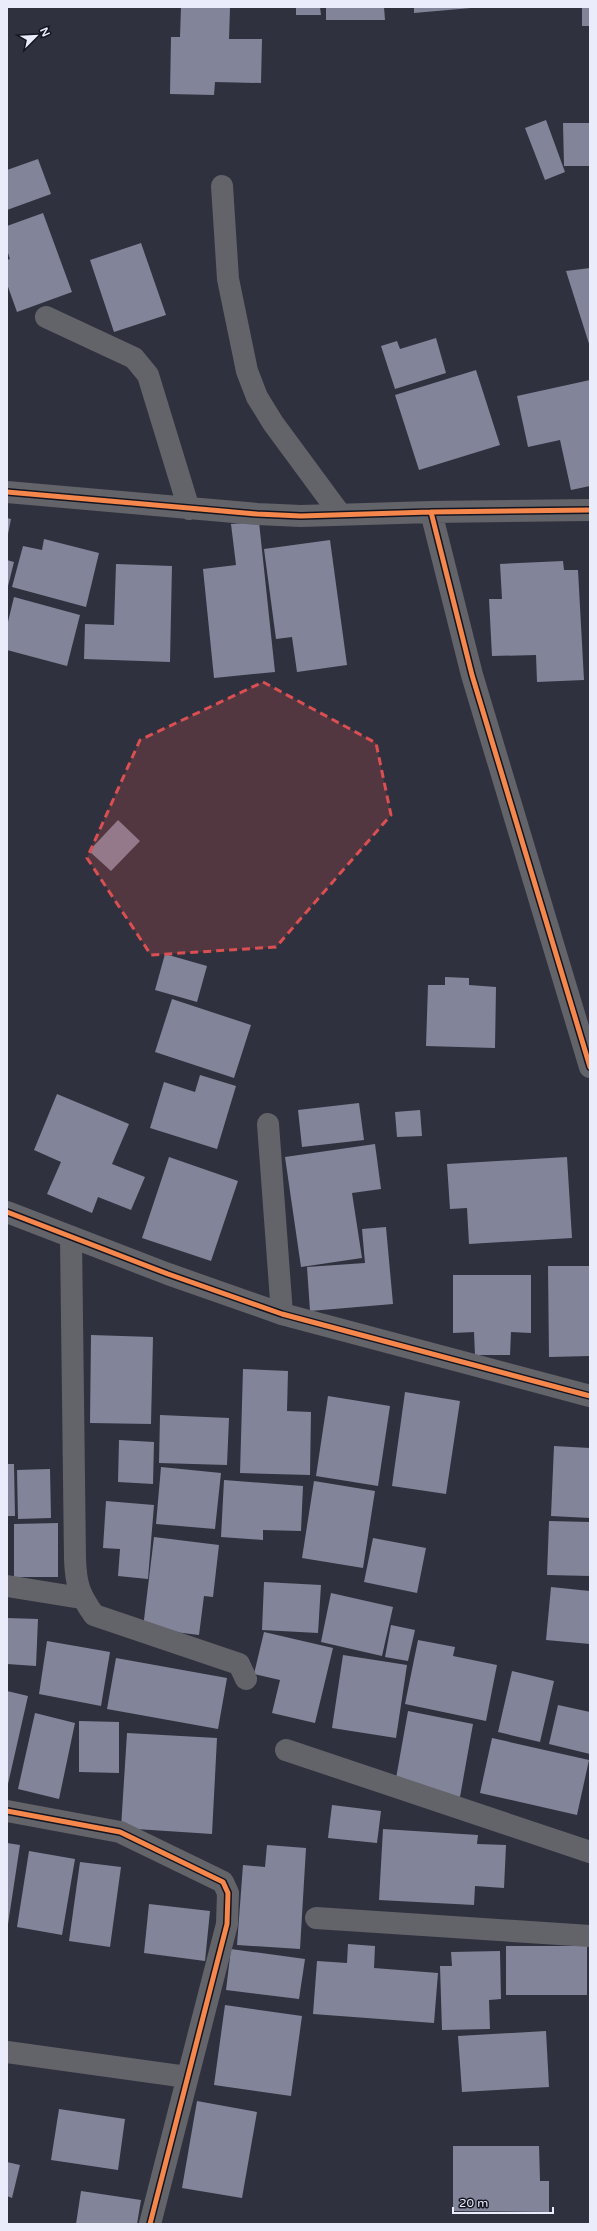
<svg xmlns="http://www.w3.org/2000/svg" width="597" height="2231" font-family="'Varela Round',sans-serif">
<style>
.building{fill:#828499}
.lines{fill:none;stroke-linecap:round;stroke-linejoin:round}
.minor{stroke:#63636a;stroke-width:22}
.cycleway-casing{stroke:#141520;stroke-width:8}
.cycleway{stroke:#f5874c;stroke-width:5}
.marked{fill:#da4f52;fill-opacity:0.2;stroke:#da4f52;stroke-width:3;stroke-dasharray:8 5;stroke-linejoin:round}
</style>
<rect width="100%" height="100%" fill="#30313e"/>
<!-- building -->
<path class="building" d="M 181,7 L 230,8 L 229,39 L 262,39 L 261,83 L 215,82 L 214,95 L 170,94 L 171,37 L 180,37 Z
M 296,7 L 320,7 L 321,15 L 296,15 Z
M 326,7 L 384,7 L 385,20 L 326,20 Z
M 414,7 L 471,7 L 471,8 L 414,13 Z
M 582,7 L 590,7 L 590,26 L 582,26 Z
M 546,120 L 565,172 L 545,180 L 525,128 Z
M 563,123 L 590,123 L 590,166 L 564,166 Z
M 38,159 L 51,194 L 7,210 L 7,170 Z
M 43,213 L 72,292 L 17,312 L 7,284 L 7,260 L 10,259 L 7,250 L 7,226 Z
M 141,243 L 166,315 L 114,332 L 90,260 Z
M 590,268 L 590,347 L 566,271 Z
M 436,338 L 446,373 L 395,389 L 381,346 L 397,341 L 400,349 Z
M 476,370 L 500,445 L 419,470 L 395,395 Z
M 590,380 L 590,486 L 571,490 L 560,440 L 528,447 L 517,396 Z
M 7,518 L 11,519 L 8,534 L 7,534 Z
M 259,522 L 275,672 L 214,678 L 203,569 L 236,565 L 231,524 Z
M 44,539 L 99,553 L 86,607 L 12,587 L 23,546 L 42,550 Z
M 330,540 L 347,665 L 297,672 L 292,637 L 276,639 L 264,549 Z
M 7,560 L 14,562 L 8,586 L 7,586 Z
M 563,561 L 564,570 L 578,570 L 584,680 L 537,682 L 536,655 L 492,656 L 489,599 L 502,599 L 500,564 Z
M 116,564 L 172,566 L 170,662 L 84,659 L 85,624 L 114,625 Z
M 14,597 L 80,615 L 67,666 L 7,650 L 7,626 Z
M 118,820 L 140,841 L 111,871 L 89,851 Z
M 165,954 L 207,966 L 197,1002 L 155,990 Z
M 445,977 L 469,978 L 469,985 L 496,987 L 495,1048 L 426,1046 L 428,985 L 445,985 Z
M 172,999 L 251,1025 L 234,1078 L 155,1052 Z
M 200,1075 L 236,1086 L 217,1149 L 150,1128 L 164,1082 L 195,1092 Z
M 57,1094 L 129,1124 L 112,1164 L 145,1177 L 131,1210 L 98,1197 L 92,1213 L 47,1194 L 61,1162 L 34,1150 Z
M 359,1103 L 364,1140 L 302,1147 L 298,1110 Z
M 420,1110 L 422,1136 L 397,1137 L 395,1112 Z
M 375,1144 L 381,1189 L 352,1193 L 362,1258 L 301,1267 L 285,1157 Z
M 169,1157 L 238,1181 L 211,1261 L 142,1238 Z
M 567,1157 L 572,1238 L 469,1244 L 467,1208 L 450,1209 L 447,1164 Z
M 386,1227 L 393,1304 L 310,1311 L 307,1267 L 365,1263 L 362,1229 Z
M 548,1266 L 590,1266 L 590,1356 L 549,1357 Z
M 453,1275 L 531,1275 L 531,1333 L 511,1332 L 510,1355 L 475,1355 L 474,1332 L 453,1333 Z
M 91,1335 L 153,1337 L 151,1424 L 90,1423 Z
M 243,1369 L 288,1371 L 287,1411 L 311,1412 L 310,1475 L 240,1473 Z
M 405,1392 L 460,1401 L 446,1494 L 392,1486 Z
M 328,1396 L 390,1406 L 378,1486 L 316,1476 Z
M 160,1415 L 229,1418 L 227,1465 L 159,1463 Z
M 119,1440 L 154,1442 L 153,1484 L 118,1482 Z
M 554,1446 L 590,1448 L 590,1518 L 551,1516 Z
M 7,1464 L 14,1464 L 15,1516 L 7,1516 Z
M 161,1467 L 221,1473 L 215,1529 L 156,1524 Z
M 50,1469 L 51,1518 L 18,1519 L 17,1470 Z
M 224,1480 L 303,1486 L 301,1531 L 263,1530 L 263,1540 L 221,1537 Z
M 314,1481 L 375,1491 L 363,1568 L 302,1558 Z
M 106,1501 L 154,1505 L 148,1579 L 118,1576 L 120,1549 L 103,1548 Z
M 549,1521 L 590,1522 L 590,1576 L 547,1575 Z
M 58,1523 L 58,1577 L 14,1577 L 14,1524 Z
M 154,1537 L 219,1545 L 213,1597 L 204,1596 L 199,1635 L 143,1628 Z
M 373,1538 L 426,1548 L 417,1593 L 364,1582 Z
M 264,1582 L 321,1585 L 318,1633 L 262,1630 Z
M 551,1587 L 590,1591 L 590,1644 L 546,1640 Z
M 331,1593 L 393,1607 L 382,1656 L 321,1642 Z
M 7,1618 L 38,1619 L 36,1666 L 7,1664 Z
M 391,1625 L 415,1630 L 408,1661 L 385,1657 Z
M 264,1632 L 333,1648 L 315,1723 L 272,1713 L 280,1680 L 254,1674 Z
M 418,1640 L 455,1647 L 453,1656 L 497,1665 L 486,1721 L 405,1704 Z
M 47,1641 L 110,1652 L 101,1706 L 39,1694 Z
M 343,1655 L 407,1665 L 396,1738 L 332,1728 Z
M 116,1658 L 227,1678 L 218,1729 L 107,1709 Z
M 512,1671 L 554,1681 L 540,1742 L 498,1732 Z
M 7,1691 L 28,1696 L 8,1784 L 7,1784 Z
M 558,1705 L 590,1712 L 590,1754 L 549,1744 Z
M 408,1711 L 473,1724 L 460,1797 L 395,1784 Z
M 35,1713 L 75,1723 L 59,1799 L 18,1789 Z
M 79,1721 L 119,1722 L 119,1773 L 79,1772 Z
M 127,1733 L 217,1738 L 212,1834 L 121,1828 Z
M 492,1738 L 589,1760 L 577,1815 L 480,1793 Z
M 332,1805 L 381,1811 L 377,1843 L 328,1838 Z
M 383,1829 L 478,1835 L 477,1844 L 506,1845 L 504,1888 L 475,1886 L 474,1905 L 379,1900 Z
M 7,1843 L 20,1845 L 8,1924 L 7,1924 Z
M 267,1845 L 306,1848 L 300,1949 L 237,1945 L 243,1865 L 265,1867 Z
M 29,1851 L 75,1859 L 62,1935 L 17,1927 Z
M 80,1862 L 121,1867 L 110,1947 L 69,1941 Z
M 149,1904 L 210,1911 L 205,1961 L 144,1953 Z
M 348,1944 L 375,1946 L 374,1968 L 438,1973 L 434,2023 L 313,2014 L 317,1961 L 347,1963 Z
M 506,1946 L 587,1946 L 587,1995 L 506,1995 Z
M 231,1949 L 305,1959 L 299,1999 L 226,1990 Z
M 500,1951 L 501,1999 L 489,2000 L 490,2029 L 442,2030 L 440,1966 L 452,1966 L 451,1952 Z
M 225,2005 L 302,2016 L 291,2096 L 214,2085 Z
M 546,2031 L 549,2087 L 462,2092 L 458,2036 Z
M 197,2101 L 257,2112 L 242,2198 L 182,2188 Z
M 59,2109 L 125,2119 L 118,2170 L 51,2160 Z
M 453,2146 L 539,2146 L 540,2181 L 549,2181 L 549,2212 L 453,2211 Z
M 7,2162 L 20,2165 L 12,2198 L 7,2196 Z
M 81,2191 L 141,2200 L 137,2224 L 76,2224 Z"/>
<g class="lines">
<!-- minor -->
<path class="minor" d="M 222,186 L 228,279 L 247,371 L 257,397 L 273,423 L 340,514
M 46,317 L 134,358 L 148,375 L 189,509
M 7,492 L 257,514 L 301,516 L 431,512 L 590,510
M 431,512 L 472,675 L 590,1067
M 268,1124 L 282,1314
M 7,1212 L 168,1274 L 282,1314 L 590,1396
M 71,1238 L 75,1559 C 76,1585 79,1594 94,1615 L 239,1664 L 246,1679
M 7,1586 L 81,1598
M 286,1750 L 590,1852
M 7,1811 L 120,1832 L 223,1882 L 228,1893 L 227,1924 L 150,2224
M 316,1918 L 590,1936
M 7,2052 L 187,2077"/>
<!-- cycleway casing -->
<g class="cycleway-casing">
<path id="cycleway" d="M 7,492 L 257,514 L 301,516 L 431,512 L 590,510
M 431,512 L 472,675 L 590,1067
M 7,1212 L 168,1274 L 282,1314 L 590,1396
M 7,1811 L 120,1832 L 223,1882 L 228,1893 L 227,1924 L 150,2224"/>
</g>
<!-- cycleway -->
<use href="#cycleway" class="cycleway"/>
</g>
<!-- marked area -->
<path class="marked" d="M 263,682 L 376,743 L 391,815 L 276,947 L 151,955 L 87,858 L 140,740 Z"/>
<!-- border -->
<rect width="597" height="2231" fill="none" stroke="#eaecfc" stroke-width="16"/>
<!-- north arrow -->
<g transform="translate(36 36) rotate(66)" stroke="#141520" stroke-width="3" paint-order="stroke">
<path d="M0-3L7 15L0 10L-7 15Z" fill="#eaecfc"/>
<text y="-6" font-size="11" font-weight="bold" text-anchor="middle" fill="#eaecfc">N</text>
</g>
<!-- scale -->
<path d="M453 2207v6h100v-6" fill="none" stroke="#eaecfc" stroke-width="2"/>
<text x="459" y="2207" font-size="12" fill="#eaecfc" stroke="#141520" stroke-width="3" paint-order="stroke">20 m</text>
</svg>
